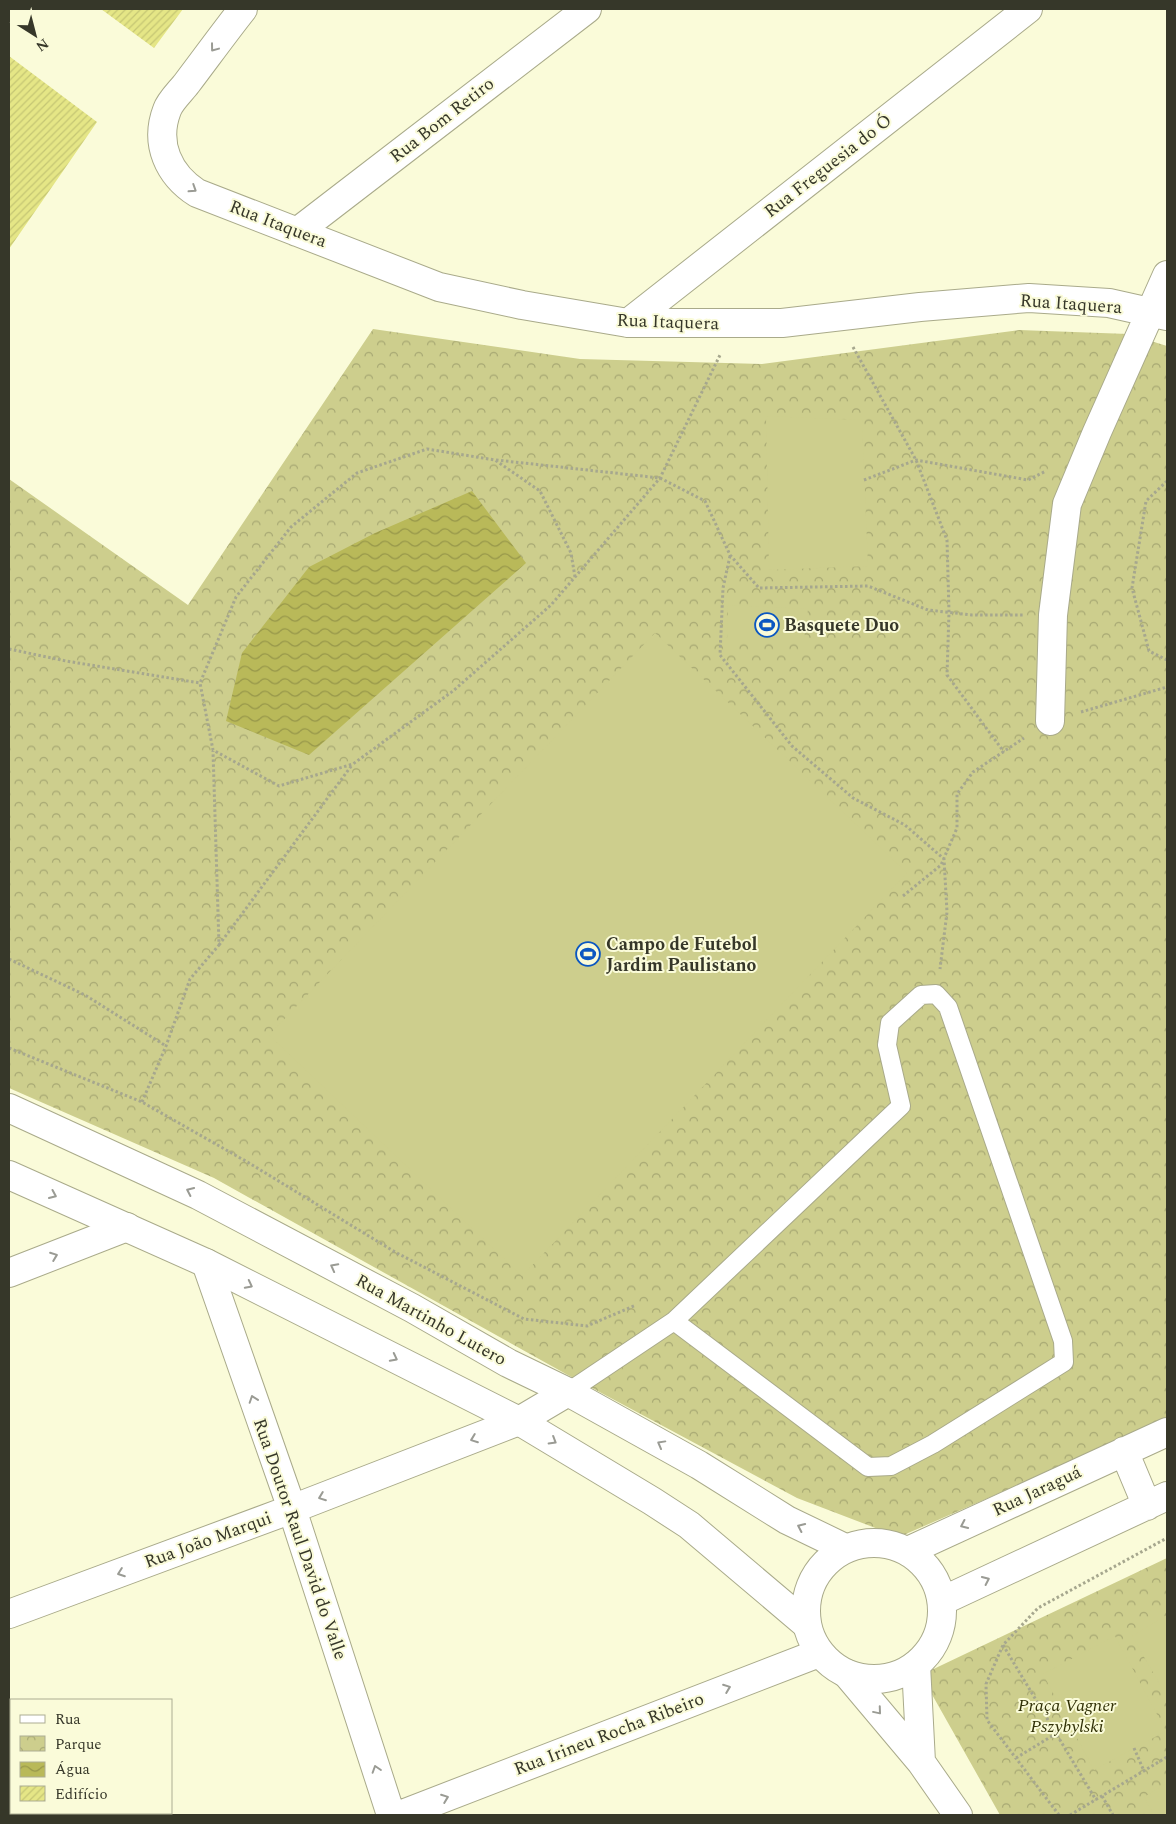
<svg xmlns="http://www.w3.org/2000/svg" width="1176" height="1824" font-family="Spectral,serif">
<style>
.park{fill:url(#park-crowns)}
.garden{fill:#cdce8d}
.water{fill:url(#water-waves)}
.building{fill:url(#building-hatch)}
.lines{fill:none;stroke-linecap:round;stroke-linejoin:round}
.lane-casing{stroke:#a9aa8a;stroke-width:20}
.street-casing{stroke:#a9aa8a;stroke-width:30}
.secondary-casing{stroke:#a9aa8a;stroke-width:30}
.path{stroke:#a6a78e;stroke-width:3;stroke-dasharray:2.5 2.5;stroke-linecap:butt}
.lane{stroke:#fff;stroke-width:18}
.street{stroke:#fff;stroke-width:28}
.secondary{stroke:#fff;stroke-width:28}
.oneway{stroke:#9a9b94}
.labels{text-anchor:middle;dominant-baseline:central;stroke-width:4;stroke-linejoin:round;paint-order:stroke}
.street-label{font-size:18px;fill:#363729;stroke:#fafbd9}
.poi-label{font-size:18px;font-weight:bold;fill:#363729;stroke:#fafbd9;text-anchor:start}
.park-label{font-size:18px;font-style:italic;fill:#303006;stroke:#fafbd9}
</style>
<defs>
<pattern id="park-crowns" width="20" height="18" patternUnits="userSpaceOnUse" patternTransform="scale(1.25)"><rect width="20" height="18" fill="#cdce8d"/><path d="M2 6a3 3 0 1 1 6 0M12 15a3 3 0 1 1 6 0" fill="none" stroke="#a7a873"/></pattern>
<pattern id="water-waves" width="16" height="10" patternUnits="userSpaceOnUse" patternTransform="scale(1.25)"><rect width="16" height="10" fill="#b9b959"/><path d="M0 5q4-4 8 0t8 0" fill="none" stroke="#97974a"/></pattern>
<pattern id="building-hatch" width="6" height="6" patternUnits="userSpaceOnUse" patternTransform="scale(1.25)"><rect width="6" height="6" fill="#e5e686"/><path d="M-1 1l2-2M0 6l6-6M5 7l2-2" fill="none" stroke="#c5c674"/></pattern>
</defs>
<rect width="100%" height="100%" fill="#fafbd9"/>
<!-- park -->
<path class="park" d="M 373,329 L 580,359 L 762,364 L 1019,330 L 1128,334 L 1167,346 L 1167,1420 L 899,1537 L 797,1498 L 566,1374 L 214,1178 L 9,1088 L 9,479 L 188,605 Z
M 1167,1558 L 1167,1815 L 1000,1815 L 921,1675 Z"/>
<!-- garden -->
<path class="garden" d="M 766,416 L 862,420 L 868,566 L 769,570 Z
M 728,605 L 808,609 L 804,640 L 727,640 Z
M 655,633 L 907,873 L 522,1276 L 269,1035 Z
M 1167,1615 L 1167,1697 L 1132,1636 Z
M 1115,1636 L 1166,1731 L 1094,1770 L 1043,1674 Z
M 1167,1783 L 1167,1815 L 1154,1815 L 1144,1797 Z"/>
<!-- water -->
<path class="water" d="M 472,491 L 526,563 L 309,755 L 226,721 L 242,653 L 309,567 L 375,533 Z"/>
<!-- building -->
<path class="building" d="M 101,9 L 183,9 L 154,48 Z
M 9,56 L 97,122 L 9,249 Z"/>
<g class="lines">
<!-- lane casing -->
<g class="lane-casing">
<path id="lane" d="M 568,1392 L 674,1321 L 901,1106 L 887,1045 L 890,1023 L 921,995 L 936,994 L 948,1007 L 1063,1341 L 1064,1362 L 933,1444 L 891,1466 L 868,1467 L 674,1321"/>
</g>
<!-- street casing -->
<g class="street-casing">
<path id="street" d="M 243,9 C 224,33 206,58 187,83 C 181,91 170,101 167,110 C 154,144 169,175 197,193 L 439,287 L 522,305 L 628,323 L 782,323 L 920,307 L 1029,298 L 1109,303 L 1167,316
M 297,232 L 587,9
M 628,323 L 1028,9
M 1050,721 L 1053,615 L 1067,504 L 1097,432 L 1167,275
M 206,1263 L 292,1509 L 391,1815
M 9,1273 L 127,1227
M 1124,1451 L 1147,1506
M806 1611a68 68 0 1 1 136 0a68 68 0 1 1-136 0Z
M 908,1551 L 1167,1432
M 942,1601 L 1167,1496
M 9,1614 L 292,1509 L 519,1421 L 568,1392
M 400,1815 L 819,1653"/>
</g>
<!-- secondary casing -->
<g class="secondary-casing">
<path id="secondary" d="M 9,1108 L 198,1195 L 412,1308 L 508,1363 L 568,1392 L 699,1465 L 787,1520 L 845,1548
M 9,1175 L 206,1263 L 519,1421 L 652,1501 L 689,1525 L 806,1624
M 916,1665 L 921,1762
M 847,1674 L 921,1762 L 958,1815"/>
</g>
<!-- path -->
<path class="path" d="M 853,347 L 916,460 L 947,540 L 949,612 L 947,675 L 1004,752
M 496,460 L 660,478 L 705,501 L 730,555 L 759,588 L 868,586 L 928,610 L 972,615 L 1023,615
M 864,480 L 916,460 L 1028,480 L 1046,471
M 1167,481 L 1146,501 L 1132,588 L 1149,651 L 1167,660
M 730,556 L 723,588 L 720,655 L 792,746 L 853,798 L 905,825 L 944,859 L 947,912 L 940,969
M 575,577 L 571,553 L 540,491 L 495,460 L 427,449 L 357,473 L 291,527 L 236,597 L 200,683 L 213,750 L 279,786 L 353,764 L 453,691 L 551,605 L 660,478 L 721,353
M 9,649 L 66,661 L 200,683
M 1081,712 L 1167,687
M 903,896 L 941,865 L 957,828 L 957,794 L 973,772 L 1024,738
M 219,945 L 352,765
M 9,959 L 85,995 L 166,1046
M 9,1048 L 142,1102 L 249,1163 L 395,1252 L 524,1319 L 587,1326 L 636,1305
M 142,1102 L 166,1046 L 190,979 L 219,945 L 213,751
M 1003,1645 L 1096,1800
M 1134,1748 L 1144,1771
M 1016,1758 L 1070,1725
M 1102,1796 L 1113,1815
M 1059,1815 L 987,1720 L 986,1684 L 1003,1645 L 1038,1608 L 1167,1538
M 1070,1815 L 1167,1757"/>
<!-- lane -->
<use href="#lane" class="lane"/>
<!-- street -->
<use href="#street" class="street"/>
<!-- secondary -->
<use href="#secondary" class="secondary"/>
</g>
<!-- one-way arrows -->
<defs><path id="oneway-chevron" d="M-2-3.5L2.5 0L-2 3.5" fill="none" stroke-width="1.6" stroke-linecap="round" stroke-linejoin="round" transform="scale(1.25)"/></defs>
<g class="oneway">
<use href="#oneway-chevron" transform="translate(214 48) rotate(127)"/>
<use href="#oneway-chevron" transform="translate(193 189) rotate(33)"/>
<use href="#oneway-chevron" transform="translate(190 1191) rotate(-155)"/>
<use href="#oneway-chevron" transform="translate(53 1195) rotate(24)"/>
<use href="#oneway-chevron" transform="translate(54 1256) rotate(-21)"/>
<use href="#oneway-chevron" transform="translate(334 1267) rotate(-152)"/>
<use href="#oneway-chevron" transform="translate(249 1285) rotate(27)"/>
<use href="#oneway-chevron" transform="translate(394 1358) rotate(27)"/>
<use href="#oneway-chevron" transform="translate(253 1399) rotate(-109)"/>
<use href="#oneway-chevron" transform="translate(474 1439) rotate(159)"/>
<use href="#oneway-chevron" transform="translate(553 1441) rotate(31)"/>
<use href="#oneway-chevron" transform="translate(661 1444) rotate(-151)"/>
<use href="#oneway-chevron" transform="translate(322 1497) rotate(159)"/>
<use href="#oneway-chevron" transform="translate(964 1525) rotate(155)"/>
<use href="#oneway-chevron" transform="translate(801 1527) rotate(-155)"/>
<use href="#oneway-chevron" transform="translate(121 1573) rotate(160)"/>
<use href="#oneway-chevron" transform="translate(986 1580) rotate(-25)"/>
<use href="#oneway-chevron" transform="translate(727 1688) rotate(-21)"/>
<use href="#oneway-chevron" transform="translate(878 1711) rotate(50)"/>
<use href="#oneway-chevron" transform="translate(376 1769) rotate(-108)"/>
<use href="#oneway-chevron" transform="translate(445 1798) rotate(-21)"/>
</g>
<!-- icons -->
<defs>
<g id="stadium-ring" transform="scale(1.25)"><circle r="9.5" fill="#fafbd9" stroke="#0b57c1" stroke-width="1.5"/><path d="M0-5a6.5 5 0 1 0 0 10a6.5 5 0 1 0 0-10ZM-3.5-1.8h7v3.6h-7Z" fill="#0b57c1"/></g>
</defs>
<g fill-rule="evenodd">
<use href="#stadium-ring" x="767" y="625"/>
<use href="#stadium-ring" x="588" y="954"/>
</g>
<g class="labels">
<!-- street labels -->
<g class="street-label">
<text transform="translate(442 120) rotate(-38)">Rua Bom Retiro</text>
<text transform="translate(828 166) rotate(-38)">Rua Freguesia do Ó</text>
<text transform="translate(278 224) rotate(21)">Rua Itaquera</text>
<text transform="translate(1071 304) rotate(4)">Rua Itaquera</text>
<text transform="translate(668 322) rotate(2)">Rua Itaquera</text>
<text transform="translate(431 1320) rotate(29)">Rua Martinho Lutero</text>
<text transform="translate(1037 1491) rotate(-25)">Rua Jaraguá</text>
<text transform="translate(300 1539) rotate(71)">Rua Doutor Raul David do Valle</text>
<text transform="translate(208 1540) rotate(-20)">Rua João Marqui</text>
<text transform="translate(609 1734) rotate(-21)">Rua Irineu Rocha Ribeiro</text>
</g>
<!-- poi labels -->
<g class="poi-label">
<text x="784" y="625">Basquete Duo</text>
<text x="606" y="944">Campo de Futebol<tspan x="606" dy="21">Jardim Paulistano</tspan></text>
</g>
<!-- park labels -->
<g class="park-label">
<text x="1067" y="1705">Praça Vagner<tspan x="1067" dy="21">Pszybylski</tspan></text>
</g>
</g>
<!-- border -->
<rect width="1176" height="1824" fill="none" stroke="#363729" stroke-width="20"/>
<!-- legend -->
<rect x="10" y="1699" width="162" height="115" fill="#fafbd9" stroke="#acad93"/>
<rect x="20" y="1715" width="25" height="8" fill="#ffffff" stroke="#acad93"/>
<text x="55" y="1724" font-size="15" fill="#363729">Rua</text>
<rect x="20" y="1736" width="25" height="15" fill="url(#park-crowns)" stroke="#acad93"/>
<text x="55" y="1749" font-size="15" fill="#363729">Parque</text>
<rect x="20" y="1762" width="25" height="15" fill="url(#water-waves)" stroke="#acad93"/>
<text x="55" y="1774" font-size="15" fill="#363729">Água</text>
<rect x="20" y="1786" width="25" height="15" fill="url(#building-hatch)" stroke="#acad93"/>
<text x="55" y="1799" font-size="15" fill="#363729">Edifício</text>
<!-- north arrow -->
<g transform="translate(35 35) rotate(144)" stroke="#fafbd9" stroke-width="4" paint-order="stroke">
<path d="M0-4L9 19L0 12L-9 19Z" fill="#363729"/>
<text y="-8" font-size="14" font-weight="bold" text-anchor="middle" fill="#363729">N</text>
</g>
</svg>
